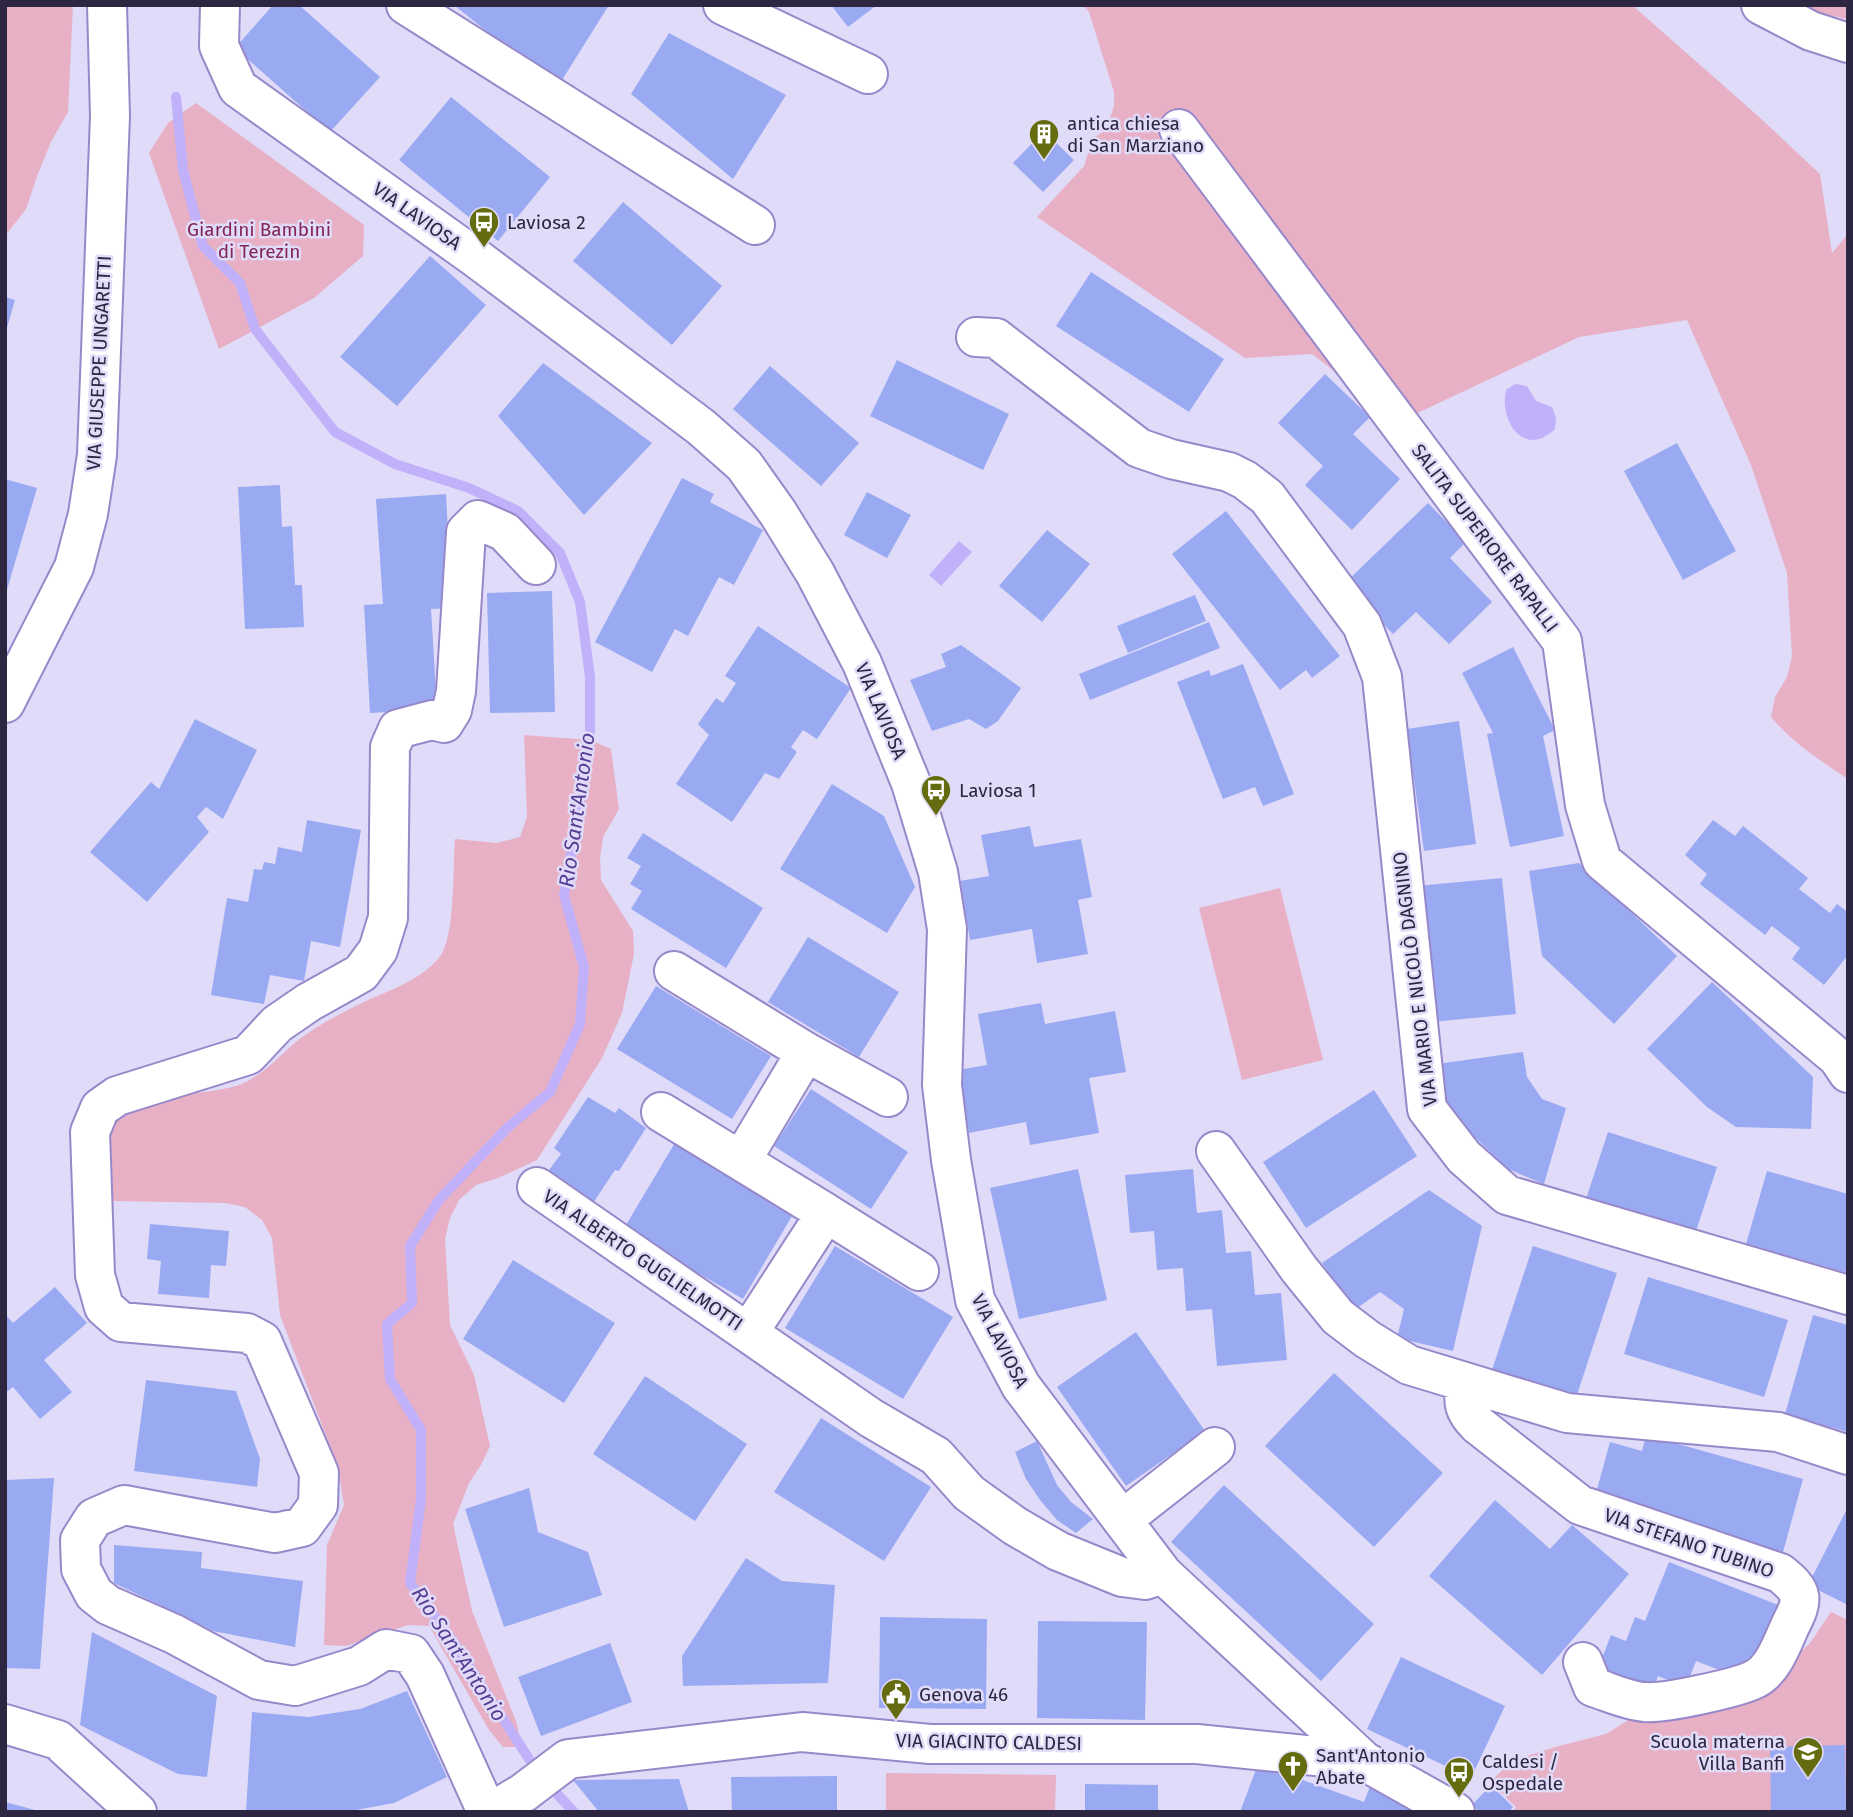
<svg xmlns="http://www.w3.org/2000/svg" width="1853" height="1817" font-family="'Fira Sans',sans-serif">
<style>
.green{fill:#e7b0c5}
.water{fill:#c1b1fb}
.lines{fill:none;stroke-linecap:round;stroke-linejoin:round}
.stream{stroke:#c1b1fb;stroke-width:10}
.building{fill:#9aaaf2}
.minor-casing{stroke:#9788ca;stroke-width:42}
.minor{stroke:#fff;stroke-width:38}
.labels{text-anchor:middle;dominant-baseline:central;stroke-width:5;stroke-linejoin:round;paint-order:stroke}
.poi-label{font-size:19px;fill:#2d2641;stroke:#e0dbf8;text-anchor:start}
.street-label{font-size:19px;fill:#2d2641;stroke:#e0dbf8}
.park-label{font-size:19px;fill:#822553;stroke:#e0dbf8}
.water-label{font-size:21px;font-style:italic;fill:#573d93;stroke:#e0dbf8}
</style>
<rect width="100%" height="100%" fill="#e0dbf8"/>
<!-- green -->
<path class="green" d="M 5,5 L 73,5 L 68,112 L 51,142 L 37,176 L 26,209 L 5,236 Z
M 1083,5 L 1632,5 L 1758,116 L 1820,174 L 1832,253 L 1848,234 L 1848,779 C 1819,760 1793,743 1771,717 L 1775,697 L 1787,677 L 1792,656 L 1787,573 L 1751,465 L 1687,320 L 1579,337 L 1392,425 L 1365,395 L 1312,354 L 1245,358 L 1037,217 L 1084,166 L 1093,138 L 1106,130 L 1114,106 L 1114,92 L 1089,12 Z
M 1797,5 L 1848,5 L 1848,19 L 1810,11 Z
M 196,103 L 364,225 L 363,256 L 314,298 L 219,349 L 149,153 L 168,123 Z
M 524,735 L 590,740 L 611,749 L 619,809 L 603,837 L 600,858 L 601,880 L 633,931 L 634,954 L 622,1013 L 602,1058 L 537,1160 L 498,1178 L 476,1185 L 459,1200 L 450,1218 L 445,1239 L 450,1325 L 474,1375 L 490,1446 L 481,1465 L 469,1483 L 453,1524 L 472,1611 L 516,1721 L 522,1747 L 503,1747 L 489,1730 L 429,1626 L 408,1625 L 346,1646 L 324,1645 L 327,1545 L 344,1505 L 338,1467 L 280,1315 L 272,1238 L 262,1220 L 245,1207 L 225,1203 L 113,1201 L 110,1135 L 117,1113 C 128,1109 140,1101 151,1099 C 179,1093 208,1094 236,1086 C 268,1075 282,1050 308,1033 C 325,1021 346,1011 364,1002 C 390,990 424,979 441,955 C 455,935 453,865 455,839 L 497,843 L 520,837 L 527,817 Z
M 1280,888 L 1323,1060 L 1242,1080 L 1199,908 Z
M 1831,1612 L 1848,1620 L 1848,1812 L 1513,1812 L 1516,1807 L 1490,1782 L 1512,1761 L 1555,1747 L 1606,1734 L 1630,1719 L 1767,1684 L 1810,1643 Z
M 886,1773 L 1056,1775 L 1055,1812 L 886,1812 Z"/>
<!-- water -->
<path class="water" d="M 1515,384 L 1527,386 L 1536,401 L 1552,407 L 1556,418 L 1555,429 C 1524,459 1499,421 1506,390 Z
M 959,541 L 972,552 L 941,586 L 929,575 Z"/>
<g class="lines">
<!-- stream -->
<path class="stream" d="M 176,97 L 183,170 L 203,246 L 240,283 L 255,329 L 335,432 L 395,464 L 469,488 L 518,511 L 560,553 L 580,602 L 590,677 L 590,740 L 564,895 L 584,967 L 580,1024 L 550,1092 L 506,1129 L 439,1200 L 410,1246 L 412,1303 L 387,1324 L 390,1379 L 421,1430 L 421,1499 L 410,1583 L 455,1644 L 529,1759
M 558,1795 L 574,1812"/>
</g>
<!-- building -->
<path class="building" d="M 273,5 L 299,5 L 380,77 L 330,132 L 235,48 Z
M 454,5 L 609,5 L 557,88 Z
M 831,5 L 877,5 L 848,27 Z
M 669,33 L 786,95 L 733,179 L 631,94 Z
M 451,97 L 550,177 L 498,241 L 399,160 Z
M 1044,131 L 1074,160 L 1043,192 L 1013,163 Z
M 623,202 L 722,286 L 672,345 L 573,261 Z
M 430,256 L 486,305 L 397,406 L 340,357 Z
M 1091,272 L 1224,359 L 1189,412 L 1056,326 Z
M 5,297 L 15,300 L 6,331 L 5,331 Z
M 897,360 L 1009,414 L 983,470 L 870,416 Z
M 543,363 L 652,443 L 584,515 L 498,416 Z
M 770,366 L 859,443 L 821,486 L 733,409 Z
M 1325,374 L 1370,417 L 1353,434 L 1400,479 L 1352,530 L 1305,485 L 1323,466 L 1278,423 Z
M 1677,443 L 1736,551 L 1683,580 L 1624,471 Z
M 682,478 L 714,494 L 710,502 L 763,530 L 734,585 L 719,577 L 688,636 L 675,629 L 652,672 L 595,642 Z
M 5,479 L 37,488 L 6,593 L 5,593 Z
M 280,485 L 282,527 L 292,526 L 295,585 L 302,585 L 304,627 L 245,629 L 238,487 Z
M 867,492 L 911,515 L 887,558 L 844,535 Z
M 446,494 L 452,608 L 431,609 L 437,709 L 370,713 L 364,605 L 383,604 L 376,499 Z
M 1428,503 L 1466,542 L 1450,558 L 1492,602 L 1449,644 L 1416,612 L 1393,634 L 1344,584 Z
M 1226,511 L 1340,656 L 1312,678 L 1306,670 L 1280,690 L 1172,554 Z
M 1047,530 L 1090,564 L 1042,622 L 999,586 Z
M 552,591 L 555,712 L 490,713 L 487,593 Z
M 1195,595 L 1206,621 L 1128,653 L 1117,626 Z
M 1209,622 L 1220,648 L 1090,700 L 1079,674 Z
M 758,626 L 851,688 L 817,739 L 803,730 L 791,747 L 797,752 L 779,779 L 765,773 L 732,822 L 676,784 L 709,735 L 698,724 L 716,698 L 723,703 L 736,683 L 725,676 Z
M 961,645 L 1021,688 L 998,721 L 986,729 L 969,719 L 932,731 L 910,680 L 946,667 L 941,654 Z
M 1513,647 L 1555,730 L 1543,736 L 1564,836 L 1510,847 L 1487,734 L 1493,733 L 1462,673 Z
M 1243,664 L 1294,794 L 1263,806 L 1255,787 L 1223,799 L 1177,682 L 1209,670 L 1211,676 Z
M 195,719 L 257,750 L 223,819 L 206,807 L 197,817 L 209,832 L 147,902 L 90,852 L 151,782 L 159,789 Z
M 1459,721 L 1476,844 L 1424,851 L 1407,729 Z
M 832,784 L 884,816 L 915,887 L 887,933 L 780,869 Z
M 307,820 L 361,830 L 340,947 L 311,941 L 304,981 L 270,975 L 264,1004 L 211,995 L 227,898 L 248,902 L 254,869 L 262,870 L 264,862 L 275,864 L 278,847 L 302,852 Z
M 1713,820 L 1735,836 L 1743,826 L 1808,878 L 1799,889 L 1830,913 L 1837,904 L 1848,912 L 1848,955 L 1824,985 L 1792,959 L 1800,948 L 1772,926 L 1765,935 L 1700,884 L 1707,874 L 1685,855 Z
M 1030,826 L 1034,847 L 1081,839 L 1092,897 L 1078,900 L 1088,954 L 1037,963 L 1032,929 L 970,940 L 960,881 L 989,876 L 981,835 Z
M 643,833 L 763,908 L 726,968 L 631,909 L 642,891 L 630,884 L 641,866 L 627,858 Z
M 1579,863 L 1677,956 L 1614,1024 L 1542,956 L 1529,871 Z
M 1502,878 L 1516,1014 L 1431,1022 L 1417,886 Z
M 808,937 L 899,992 L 859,1057 L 768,1002 Z
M 1712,982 L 1813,1077 L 1811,1129 L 1736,1127 L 1707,1107 L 1647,1049 Z
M 656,986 L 771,1056 L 732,1119 L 617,1049 Z
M 1041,1003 L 1045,1024 L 1115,1011 L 1126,1072 L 1089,1078 L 1099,1133 L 1030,1145 L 1026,1122 L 969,1133 L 958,1070 L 987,1065 L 978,1014 Z
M 1523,1052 L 1527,1077 L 1542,1099 L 1566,1108 L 1544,1184 L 1508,1169 L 1456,1119 L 1442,1092 L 1437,1064 Z
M 811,1089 L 908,1152 L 871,1209 L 774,1146 Z
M 1374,1090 L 1417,1156 L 1306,1228 L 1263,1162 Z
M 588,1097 L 615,1113 L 619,1108 L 646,1128 L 619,1171 L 615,1170 L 593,1203 L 546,1174 L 561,1154 L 554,1148 Z
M 1608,1132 L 1717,1167 L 1694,1237 L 1585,1202 Z
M 676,1141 L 795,1211 L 743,1299 L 623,1230 Z
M 1078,1169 L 1107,1300 L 1019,1319 L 990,1188 Z
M 1193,1169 L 1197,1213 L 1222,1210 L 1226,1253 L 1251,1251 L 1255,1295 L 1281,1293 L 1287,1360 L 1217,1366 L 1212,1309 L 1186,1311 L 1183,1268 L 1157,1270 L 1154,1231 L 1130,1233 L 1125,1175 Z
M 1767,1171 L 1848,1194 L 1848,1273 L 1746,1244 Z
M 1429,1190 L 1482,1226 L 1453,1351 L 1397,1338 L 1404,1309 L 1380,1292 L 1354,1310 L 1322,1263 Z
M 150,1224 L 229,1231 L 226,1266 L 211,1265 L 209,1298 L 158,1294 L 161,1261 L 147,1259 Z
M 835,1246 L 953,1317 L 903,1399 L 785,1328 Z
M 1533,1246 L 1617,1273 L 1575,1401 L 1491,1373 Z
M 513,1260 L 615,1323 L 564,1403 L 463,1339 Z
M 1648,1277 L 1788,1320 L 1764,1397 L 1624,1354 Z
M 55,1287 L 87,1323 L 44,1360 L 72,1392 L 40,1419 L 13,1387 L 5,1393 L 5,1314 L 13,1323 Z
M 1813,1315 L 1848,1325 L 1848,1432 L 1785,1414 Z
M 1136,1332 L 1205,1431 L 1126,1486 L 1057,1387 Z
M 1334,1373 L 1443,1473 L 1374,1547 L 1265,1446 Z
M 645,1376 L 747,1444 L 695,1521 L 593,1454 Z
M 146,1380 L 236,1391 L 260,1459 L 257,1487 L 134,1471 Z
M 821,1418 L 931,1487 L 884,1561 L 774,1492 Z
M 1646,1435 L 1803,1479 L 1782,1556 L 1593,1504 L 1610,1442 L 1642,1451 Z
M 1037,1441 L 1057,1485 L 1071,1502 L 1093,1519 L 1076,1533 L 1057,1520 L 1040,1500 L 1026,1479 L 1015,1452 Z
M 54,1478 L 40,1669 L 5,1668 L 5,1480 Z
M 1224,1485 L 1374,1624 L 1321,1681 L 1171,1542 Z
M 529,1488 L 538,1532 L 588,1552 L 602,1595 L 504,1627 L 465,1509 Z
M 1495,1500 L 1550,1549 L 1572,1525 L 1629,1574 L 1542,1675 L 1429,1576 Z
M 1848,1507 L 1848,1605 L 1808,1585 Z
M 114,1545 L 202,1552 L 201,1568 L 303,1581 L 295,1647 L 213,1631 L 114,1583 Z
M 746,1558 L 782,1581 L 835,1585 L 828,1683 L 683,1686 L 682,1656 Z
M 1669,1562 L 1786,1608 L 1764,1664 L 1748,1658 L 1740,1678 L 1696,1661 L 1686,1687 L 1658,1676 L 1651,1696 L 1596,1674 L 1611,1635 L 1626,1641 L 1635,1617 L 1645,1621 Z
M 880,1617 L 987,1619 L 986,1709 L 879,1708 Z
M 1038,1621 L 1147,1622 L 1145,1720 L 1037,1718 Z
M 92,1632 L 217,1696 L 207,1777 L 178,1774 L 80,1725 Z
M 610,1643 L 632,1702 L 541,1736 L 518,1677 Z
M 1401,1657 L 1505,1706 L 1471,1778 L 1367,1729 Z
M 407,1691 L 447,1777 L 394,1803 L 345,1812 L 246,1812 L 252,1712 L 308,1717 L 360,1709 Z
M 1845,1745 L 1846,1812 L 1771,1812 L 1770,1747 Z
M 1258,1764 L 1364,1802 L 1371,1784 L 1432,1812 L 1240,1812 Z
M 837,1776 L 837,1812 L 732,1812 L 731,1777 Z
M 679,1779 L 689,1812 L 599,1812 L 573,1780 Z
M 1085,1784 L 1158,1785 L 1158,1812 L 1085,1812 Z
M 1491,1785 L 1513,1807 L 1509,1812 L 1480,1812 L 1472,1805 Z
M 5,1802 L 39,1811 L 39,1812 L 5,1812 Z"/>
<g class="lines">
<!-- minor casing -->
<g class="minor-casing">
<path id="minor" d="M 220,5 L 219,46 L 238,88 L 476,258 L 701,427 L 744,465 L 778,513 L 815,573 L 862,663 L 911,783 L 938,872 L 947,929 L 942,1085 L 951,1160 L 975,1300 L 1021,1386 L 1163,1574 L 1364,1761
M 406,5 L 755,225
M 723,5 L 868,74
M 1761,5 L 1811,31 L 1848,43
M 1179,129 L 1562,641 L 1585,805 L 1602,861 L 1838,1058 L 1848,1073
M 976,337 L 996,338 L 1139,448 L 1171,459 L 1229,472 L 1245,480 L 1267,497 L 1362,625 L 1382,677 L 1427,1109 L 1464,1157 L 1507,1195 L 1848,1295
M 5,703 L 74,567 L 88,514 L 97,455 L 110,116 L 107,5
M 674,971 L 806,1052 L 888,1097
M 661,1112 L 826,1213 L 749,1332
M 1216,1151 L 1299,1269 L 1338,1317 L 1367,1339 L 1409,1365 L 1567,1413 L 1778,1432 L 1848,1455
M 741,1161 L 806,1052
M 537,1187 L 871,1418 L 936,1456 L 969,1493 L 1015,1526 L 1058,1551 L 1122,1577 L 1145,1580 L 1163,1574
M 826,1213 L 919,1271
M 1466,1384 C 1462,1403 1464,1411 1478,1425 L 1580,1505 L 1780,1573 C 1804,1592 1804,1599 1790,1626 C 1782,1644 1773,1670 1755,1679 C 1738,1688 1663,1704 1645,1702 C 1628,1701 1609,1692 1593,1687 L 1583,1662
M 1122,1520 L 1215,1447
M 5,1724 L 58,1740 L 137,1812
M 487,1812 L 425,1675 L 411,1654 L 386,1649 L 359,1666 L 295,1686 L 259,1680 L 174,1634 L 108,1605 L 94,1594 L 81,1569 L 80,1540 L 94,1518 L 124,1505 L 275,1533 L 302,1527 L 318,1505 L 319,1473 L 262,1341 L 247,1333 L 121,1322 L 104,1307 L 95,1275 L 90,1132 L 100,1108 L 117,1096 L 248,1055 L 277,1024 L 309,1002 L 361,973 L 378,950 L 388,918 L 390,747 L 398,729 L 432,720 L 444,723 L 452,710 L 456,691 L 466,532 L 478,520 L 505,532 L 536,565
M 491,1812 L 523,1793 L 568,1759 L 802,1732 L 930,1744 L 1197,1744 L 1364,1761 L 1455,1812"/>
</g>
<!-- minor -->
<use href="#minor" class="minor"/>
</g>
<!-- icons -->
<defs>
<g id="building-pin" transform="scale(1.575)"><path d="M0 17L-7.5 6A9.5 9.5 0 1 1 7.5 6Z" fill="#656c10" stroke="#e0dbf8"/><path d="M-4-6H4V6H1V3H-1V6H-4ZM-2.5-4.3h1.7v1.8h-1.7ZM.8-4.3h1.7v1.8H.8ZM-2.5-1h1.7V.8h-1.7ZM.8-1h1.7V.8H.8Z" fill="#fff"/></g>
<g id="bus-pin" transform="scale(1.575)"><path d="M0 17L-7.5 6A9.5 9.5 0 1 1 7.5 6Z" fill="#656c10" stroke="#e0dbf8"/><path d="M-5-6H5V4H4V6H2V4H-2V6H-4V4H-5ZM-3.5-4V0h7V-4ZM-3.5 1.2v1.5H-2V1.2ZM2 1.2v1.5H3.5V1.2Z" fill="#fff"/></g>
<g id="civic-pin" transform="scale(1.575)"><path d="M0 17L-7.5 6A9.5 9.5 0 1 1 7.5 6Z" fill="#656c10" stroke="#e0dbf8"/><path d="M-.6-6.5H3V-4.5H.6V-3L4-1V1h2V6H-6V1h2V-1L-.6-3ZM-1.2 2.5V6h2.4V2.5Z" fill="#fff"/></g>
<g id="school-pin" transform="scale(1.575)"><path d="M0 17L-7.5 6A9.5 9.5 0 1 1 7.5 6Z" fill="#656c10" stroke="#e0dbf8"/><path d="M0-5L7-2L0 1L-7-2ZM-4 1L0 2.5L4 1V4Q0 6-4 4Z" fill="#fff"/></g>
<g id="church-pin" transform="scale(1.575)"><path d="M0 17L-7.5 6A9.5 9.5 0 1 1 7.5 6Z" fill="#656c10" stroke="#e0dbf8"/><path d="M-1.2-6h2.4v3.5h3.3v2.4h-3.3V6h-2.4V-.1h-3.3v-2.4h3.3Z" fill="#fff"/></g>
</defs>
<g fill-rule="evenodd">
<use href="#building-pin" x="1044" y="134"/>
<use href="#bus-pin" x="484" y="222"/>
<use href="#bus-pin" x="936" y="790"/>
<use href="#civic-pin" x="896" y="1694"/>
<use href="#school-pin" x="1808" y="1752"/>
<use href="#church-pin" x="1293" y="1766"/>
<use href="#bus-pin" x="1459" y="1772"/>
</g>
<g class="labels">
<!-- poi labels -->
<g class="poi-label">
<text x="1067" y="123">antica chiesa<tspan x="1067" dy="22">di San Marziano</tspan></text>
<text x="507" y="222">Laviosa 2</text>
<text x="959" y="790">Laviosa 1</text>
<text x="919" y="1694">Genova 46</text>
<text x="1785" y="1741" text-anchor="end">Scuola materna<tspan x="1785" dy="22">Villa Banfi</tspan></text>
<text x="1316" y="1755">Sant'Antonio<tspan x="1316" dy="22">Abate</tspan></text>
<text x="1482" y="1761">Caldesi /<tspan x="1482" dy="22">Ospedale</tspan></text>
</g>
<!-- street labels -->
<g class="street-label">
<text transform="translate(417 216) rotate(35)">VIA LAVIOSA</text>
<text transform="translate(99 363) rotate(-87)">VIA GIUSEPPE UNGARETTI</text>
<text transform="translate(1485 538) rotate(53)">SALITA SUPERIORE RAPALLI</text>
<text transform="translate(881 711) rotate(67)">VIA LAVIOSA</text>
<text transform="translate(1415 979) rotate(-97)">VIA MARIO E NICOLÒ DAGNINO</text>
<text transform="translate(643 1260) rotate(34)">VIA ALBERTO GUGLIELMOTTI</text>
<text transform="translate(1000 1341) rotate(63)">VIA LAVIOSA</text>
<text transform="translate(1689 1543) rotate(19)">VIA STEFANO TUBINO</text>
<text transform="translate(989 1742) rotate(1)">VIA GIACINTO CALDESI</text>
</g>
<!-- park labels -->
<g class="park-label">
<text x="259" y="229">Giardini Bambini<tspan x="259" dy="22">di Terezin</tspan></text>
</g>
<!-- water labels -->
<g class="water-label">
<text transform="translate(577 810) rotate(-82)">Rio Sant'Antonio</text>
<text transform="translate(459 1654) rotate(57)">Rio Sant'Antonio</text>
</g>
</g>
<!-- border -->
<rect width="1853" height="1817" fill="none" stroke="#2d2641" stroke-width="14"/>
</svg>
